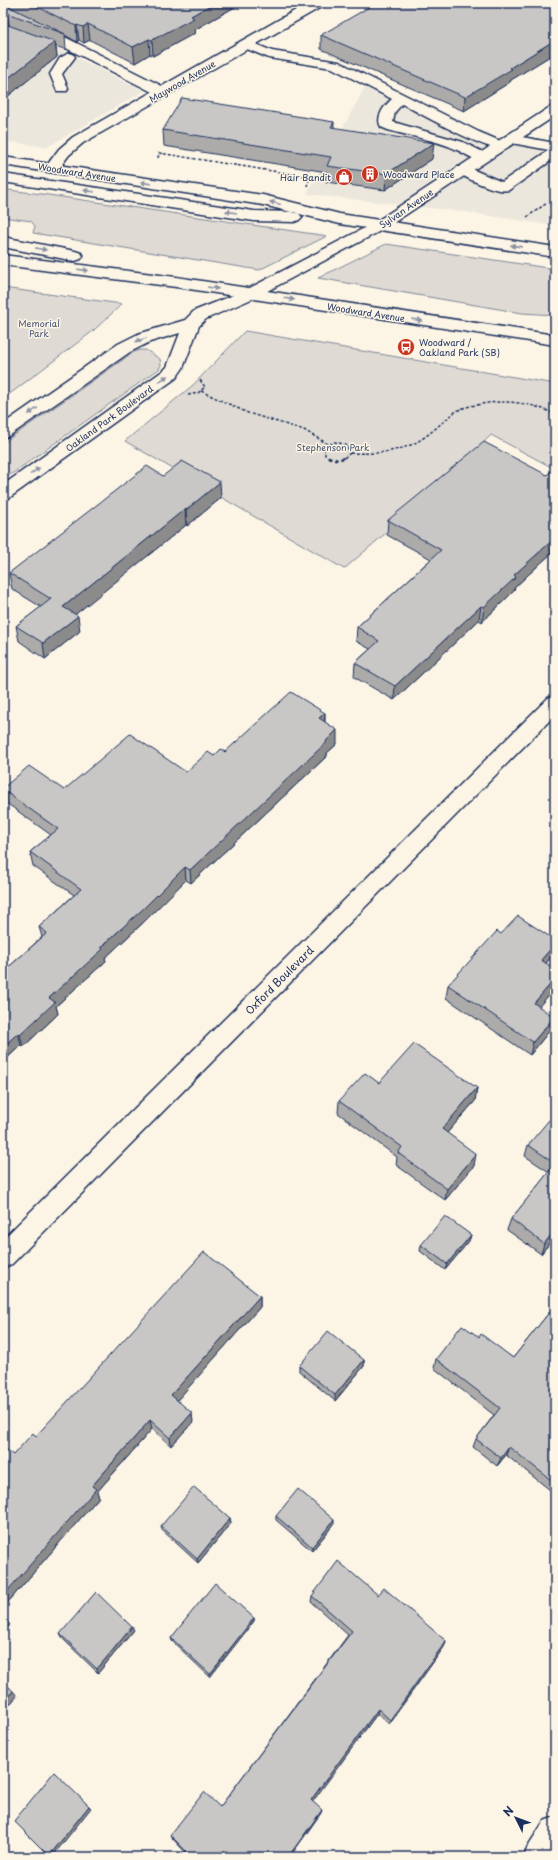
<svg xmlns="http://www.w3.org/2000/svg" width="558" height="1860" font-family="'Playpen Sans',sans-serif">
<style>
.built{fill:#ece7dc}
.green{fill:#dfdbd4;stroke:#7d8599}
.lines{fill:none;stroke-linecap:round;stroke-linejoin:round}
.lane-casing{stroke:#1b2f5e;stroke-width:3}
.street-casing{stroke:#1b2f5e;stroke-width:3}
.primary-casing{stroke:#1b2f5e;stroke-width:3}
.path-far1{stroke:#1b2f5e;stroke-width:1.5;stroke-dasharray:3 2;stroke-linecap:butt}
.path{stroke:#1b2f5e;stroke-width:2.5;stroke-dasharray:3.5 3;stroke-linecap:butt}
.lane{fill:#fcf5e5;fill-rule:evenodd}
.street{fill:#fcf5e5;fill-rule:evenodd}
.primary{fill:#fcf5e5;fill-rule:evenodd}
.wall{fill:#acabaa;stroke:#1b2f5e}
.shaded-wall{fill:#8c8b8b;stroke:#1b2f5e}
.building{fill:#c8c7c6;stroke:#1b2f5e}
.oneway{fill:#8c92a2}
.labels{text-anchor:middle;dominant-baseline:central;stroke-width:3;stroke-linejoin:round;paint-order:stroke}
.far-street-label{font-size:9px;fill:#1b2f5e;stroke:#fcf5e5}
.far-poi-label{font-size:9px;fill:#1b2f5e;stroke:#fcf5e5;text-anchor:start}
.far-park-label{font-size:9px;fill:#425176;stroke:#fcf5e5}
.street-label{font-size:11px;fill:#1b2f5e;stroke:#fcf5e5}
</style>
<rect width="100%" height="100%" fill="#fcf5e5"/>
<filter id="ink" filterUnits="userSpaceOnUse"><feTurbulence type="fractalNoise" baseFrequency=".025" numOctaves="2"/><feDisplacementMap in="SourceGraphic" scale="8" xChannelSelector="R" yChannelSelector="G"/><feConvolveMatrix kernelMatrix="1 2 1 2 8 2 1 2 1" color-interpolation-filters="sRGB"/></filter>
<g filter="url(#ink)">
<!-- built -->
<path class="built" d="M 3,28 L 25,32 L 144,91 L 47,147 L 3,141 Z
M 366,85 L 473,139 L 555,150 L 555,226 L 465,212 L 307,194 Z"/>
<!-- green -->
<path class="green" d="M 8,190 L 42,194 L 327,236 L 259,270 L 33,233 L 35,226 L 31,221 L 3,217 L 3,196 L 5,196 Z
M 386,244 L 555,269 L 555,315 L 522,313 L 318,278 Z
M 3,288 L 122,304 L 93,331 L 3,399 Z
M 245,331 L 555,384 L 555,469 L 491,435 C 445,484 394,526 344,569 L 125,441 L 193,385 Z
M 139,350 L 146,350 L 160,359 L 161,365 L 159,369 L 3,480 L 3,443 L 134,352 Z"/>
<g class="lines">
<!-- lane casing -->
<g class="lane-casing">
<path id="lane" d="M 3,10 L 21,15 L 168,89 L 169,92 L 168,95 L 158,95 L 13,21 L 3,18 Z
M 246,40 L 272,51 L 339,62 L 479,132 L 505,143 L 507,146 L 505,149 C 489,153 420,113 402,104 L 395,112 L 393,122 L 463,142 L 487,154 L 489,157 L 487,160 C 476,163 465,153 455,149 C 436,140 409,136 388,130 L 381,127 C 375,117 385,105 392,99 L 332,68 L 269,58 L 242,47 L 240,44 L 242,41 Z
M 69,53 L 73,54 L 75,57 L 62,74 L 68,88 L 67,91 L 57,91 L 50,74 L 60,58 Z
M 511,135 L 555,143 L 555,158 L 509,190 C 495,193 470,179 457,173 L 455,170 L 457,167 L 467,167 L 502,182 L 549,150 L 506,142 L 504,139 L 506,136 Z"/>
</g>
<!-- street casing -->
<g class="street-casing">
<path id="street" d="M 308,3 L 325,3 L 323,6 L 83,143 L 69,155 L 57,171 L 52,172 L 47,171 L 45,168 L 59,149 L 73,137 Z
M 555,106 L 555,116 L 384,229 L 256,297 L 206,319 L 199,326 L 183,368 L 176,378 L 9,498 L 3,500 L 3,485 L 164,370 L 167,367 L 180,333 L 150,342 L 130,352 L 9,436 L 3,438 L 3,424 L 118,344 L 138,334 L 185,320 L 194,311 L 244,291 L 374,223 L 550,107 Z
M 555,696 L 555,715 L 12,1264 L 3,1268 L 3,1239 L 548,698 Z
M 555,1817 L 555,1857 L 524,1857 L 528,1846 L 544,1821 Z"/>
</g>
<!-- primary casing -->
<g class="primary-casing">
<path id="primary" d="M 3,157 L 263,195 L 340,214 L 555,247 L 555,257 L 340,224 L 263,205 L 3,165 Z
M 3,174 L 254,211 L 294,212 L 299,214 L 302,217 L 299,220 L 294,222 L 254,221 L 3,182 Z
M 3,237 L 75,251 L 81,253 L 83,256 L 81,259 L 75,261 L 3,247 Z
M 3,255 L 176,277 L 555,335 L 555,345 L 176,287 L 3,265 Z"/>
</g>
<!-- path-far1 -->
<path class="path-far1" d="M 158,158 L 159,153 L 310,177 L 307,186
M 527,217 L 547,203
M 201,391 L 248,413 L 304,430 L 328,444
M 188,395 L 198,393 L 205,387 L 200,380
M 350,453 C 371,454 393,453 413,444 C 430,436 442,421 457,411 C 463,407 471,406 477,405 C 504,399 530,402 555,414
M 330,458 L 325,455 L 324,447 L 335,442 L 346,445 L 350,453
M 344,458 L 350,453"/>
<!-- path -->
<path class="path" d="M 328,457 L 338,460 L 346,457"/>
<!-- lane -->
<use href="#lane" class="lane"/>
<!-- street -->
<use href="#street" class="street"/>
<!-- primary -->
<use href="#primary" class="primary"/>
</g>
<!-- wall -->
<path class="wall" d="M 3,3 L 242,3 L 194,30 L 195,33 L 153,56 L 150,54 L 135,63 L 90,40 L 84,43 L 79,40 L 77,42 L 65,35 L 66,50 L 56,46 L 57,57 L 3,100 Z
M 555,3 L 555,53 L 511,80 L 510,82 L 464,111 L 321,49 L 321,35 Z
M 334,122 L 334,128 L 432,159 L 385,190 L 326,182 L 327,172 L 164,146 L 163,130 Z
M 555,467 L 555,550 L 515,587 L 514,591 L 482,622 L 479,620 L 394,700 L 354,677 L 355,663 L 370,649 L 356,641 L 357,627 L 431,559 L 387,535 L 388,520 L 547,475 Z
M 163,476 L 221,498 L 187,526 L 186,525 L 75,614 L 80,631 L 45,659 L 19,641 L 16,626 L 41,607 L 12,589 L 9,573 Z
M 325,713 L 325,722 L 337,744 L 327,753 L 327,756 L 191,883 L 186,880 L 145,921 L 105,958 L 106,961 L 56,1006 L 58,1014 L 23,1047 L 21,1045 L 3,1062 L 3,972 L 42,937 L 39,927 L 74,895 L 33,866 L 30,852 L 51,835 L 5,802 L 3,794 L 3,788 L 64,790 L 186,772 L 214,756 Z
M 555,878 L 555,893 L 552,891 Z
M 501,934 L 553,955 L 546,963 L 538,1007 L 554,1017 L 550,1030 L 530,1055 L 446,998 L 448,985 Z
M 379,1083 L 477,1088 L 475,1101 L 447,1133 L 474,1166 L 445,1200 L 396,1165 L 397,1157 L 338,1113 L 339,1101 Z
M 555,1125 L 555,1236 L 541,1254 L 507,1230 L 511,1219 L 549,1172 L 525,1156 L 528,1145 Z
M 471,1235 L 469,1241 L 445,1270 L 420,1251 L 421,1245 Z
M 260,1296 L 260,1307 L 177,1400 L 193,1422 L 171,1446 L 152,1429 L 97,1492 L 99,1497 L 3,1608 L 3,1450 L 13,1455 L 36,1436 Z
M 555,1305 L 555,1494 L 506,1455 L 497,1466 L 473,1447 L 476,1439 L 494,1415 L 434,1368 L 436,1359 L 479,1337 L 513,1358 Z
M 364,1360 L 364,1366 L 335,1401 L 299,1371 L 299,1366 Z
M 276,1516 L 334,1524 L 312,1551 L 276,1520 Z
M 230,1518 L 231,1523 L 198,1563 L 162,1530 L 161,1526 Z
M 378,1595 L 446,1641 L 444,1647 L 389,1724 L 377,1714 L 312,1801 L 321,1813 L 185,1852 L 172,1838 L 170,1835 L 220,1807 L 348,1635 L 311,1602 L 312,1596 Z
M 254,1618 L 254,1621 L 210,1677 L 172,1641 L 171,1638 Z
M 134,1630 L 98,1673 L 62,1638 L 60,1634 Z"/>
<!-- shaded-wall -->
<path class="shaded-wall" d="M 214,3 L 242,3 L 194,30 L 195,33 L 153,56 L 152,40 L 191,16 Z
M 7,13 L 10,29 L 3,31 L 3,14 Z
M 88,24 L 90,40 L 84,43 L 83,27 Z
M 77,25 L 79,40 L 77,42 L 76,26 Z
M 149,39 L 150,54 L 135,63 L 133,47 Z
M 555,40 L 555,53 L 511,80 L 510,82 L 464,111 L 465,97 L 510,68 Z
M 55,42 L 57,57 L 3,100 L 3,82 Z
M 434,143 L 432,159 L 385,190 L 386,174 Z
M 220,482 L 221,498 L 187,526 L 186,510 Z
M 185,509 L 186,525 L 66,622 L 63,607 Z
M 555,538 L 555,550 L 515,587 L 514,591 L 482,622 L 484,607 L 514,575 Z
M 481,606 L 479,620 L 394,700 L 395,686 Z
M 78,616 L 80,631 L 45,659 L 43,643 Z
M 325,713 L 324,727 L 319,718 Z
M 337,730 L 337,744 L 327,753 L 327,756 L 191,883 L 190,870 Z
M 185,867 L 186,880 L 145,921 L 105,958 L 106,961 L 56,1006 L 58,1014 L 23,1047 L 20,1035 L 49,998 Z
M 555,944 L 555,949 L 553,955 L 538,973 L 541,960 Z
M 555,979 L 555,988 L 530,1017 L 534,1003 Z
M 554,1017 L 550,1030 L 530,1055 L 533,1042 Z
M 18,1033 L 21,1045 L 3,1062 L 3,1047 Z
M 477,1088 L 475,1101 L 440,1141 L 442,1129 Z
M 476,1154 L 474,1166 L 445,1200 L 447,1189 Z
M 555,1230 L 555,1236 L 541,1254 L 544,1244 Z
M 471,1235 L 469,1241 L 445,1270 L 447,1264 Z
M 260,1296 L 260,1307 L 173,1405 L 171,1395 Z
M 364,1360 L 364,1366 L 335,1401 L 335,1395 Z
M 192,1413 L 193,1422 L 171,1446 L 170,1438 Z
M 150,1420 L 152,1429 L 97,1492 L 99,1497 L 3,1608 L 3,1596 L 92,1486 Z
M 509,1447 L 506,1455 L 497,1466 L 501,1458 Z
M 230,1518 L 231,1523 L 198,1563 L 197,1559 Z
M 334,1520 L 334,1524 L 312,1551 L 312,1547 Z
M 254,1618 L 254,1621 L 210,1677 L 210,1674 Z
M 5,1619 L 10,1625 L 3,1633 L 3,1622 Z
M 132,1627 L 134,1630 L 98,1673 L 97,1669 Z
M 446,1641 L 444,1647 L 389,1724 L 390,1720 Z
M 13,1691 L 17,1696 L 3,1713 L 3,1702 Z
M 378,1709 L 377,1714 L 311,1804 L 311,1800 Z
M 89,1806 L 91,1808 L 52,1857 L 49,1856 Z
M 322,1810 L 321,1813 L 290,1857 L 288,1857 Z"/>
<!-- building -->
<path class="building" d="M 30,3 L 214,3 L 191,16 L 194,18 L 152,40 L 149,39 L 133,47 L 88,24 L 83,27 L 77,25 L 76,26 Z
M 376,3 L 555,3 L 555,40 L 510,68 L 512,69 L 465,97 L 321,35 Z
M 3,5 L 10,7 L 65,34 L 7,13 L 3,14 Z
M 8,25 L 55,42 L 3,82 L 3,27 Z
M 182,98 L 334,122 L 331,127 L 434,143 L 386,174 L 327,166 L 331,157 L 163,130 Z
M 484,442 L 547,475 L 555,467 L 555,538 L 514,575 L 516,577 L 484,607 L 481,606 L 395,686 L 355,663 L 379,641 L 357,627 L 441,550 L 388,520 Z
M 182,461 L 220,482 L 186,510 L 185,509 L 63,607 L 78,616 L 43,643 L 16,626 L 51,599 L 9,573 L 147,466 L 163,476 Z
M 291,692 L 325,713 L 319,718 L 337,730 L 326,741 L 327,742 L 190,870 L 185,867 L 144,908 L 101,947 L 103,949 L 49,998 L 55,1002 L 20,1035 L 18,1033 L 3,1047 L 3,972 L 47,933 L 39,927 L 81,889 L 30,852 L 58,829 L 3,790 L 3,788 L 29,766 L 64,790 L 130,734 L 186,772 L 208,752 L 214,756 L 221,749 L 225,752 Z
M 518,916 L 555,940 L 555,944 L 541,960 L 555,969 L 555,979 L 534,1003 L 554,1017 L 533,1042 L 448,985 L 497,931 L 501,934 Z
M 414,1044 L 477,1088 L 442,1129 L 476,1154 L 447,1189 L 398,1153 L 402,1147 L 339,1101 L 365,1073 L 379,1083 Z
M 549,1120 L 555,1125 L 555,1163 L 528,1145 Z
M 555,1164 L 555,1230 L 544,1244 L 511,1219 Z
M 445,1216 L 471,1235 L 447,1264 L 421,1245 Z
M 204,1252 L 260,1296 L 171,1395 L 192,1413 L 170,1438 L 150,1420 L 92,1486 L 96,1489 L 3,1596 L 3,1450 L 5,1448 L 13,1455 L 33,1433 L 36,1436 Z
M 555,1305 L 555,1483 L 509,1447 L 501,1458 L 476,1439 L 500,1408 L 436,1359 L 462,1325 L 479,1337 L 481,1334 L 513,1358 Z
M 328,1331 L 364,1360 L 335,1395 L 299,1366 Z
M 194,1487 L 230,1518 L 197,1559 L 161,1526 Z
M 298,1489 L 334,1520 L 312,1547 L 276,1516 Z
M 338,1561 L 378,1595 L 384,1588 L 446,1641 L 390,1720 L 378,1709 L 311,1800 L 322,1810 L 288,1857 L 181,1857 L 186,1851 L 170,1835 L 204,1792 L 220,1807 L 352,1631 L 312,1596 Z
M 215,1583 L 254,1618 L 210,1674 L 171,1638 Z
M 96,1592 L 132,1627 L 97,1669 L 60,1634 Z
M 3,1617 L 5,1619 L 3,1622 Z
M 3,1681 L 13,1691 L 3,1702 Z
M 54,1772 L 89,1806 L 49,1856 L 14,1821 Z"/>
<!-- one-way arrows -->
<defs><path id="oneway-solid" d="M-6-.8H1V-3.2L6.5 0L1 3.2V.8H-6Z"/></defs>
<g class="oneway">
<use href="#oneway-solid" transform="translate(146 183) rotate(-171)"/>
<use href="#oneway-solid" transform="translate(89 191) rotate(-171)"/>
<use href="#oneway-solid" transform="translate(275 203) rotate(-166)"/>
<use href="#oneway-solid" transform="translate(231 212) rotate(-171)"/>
<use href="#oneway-solid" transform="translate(516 246) rotate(-172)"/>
<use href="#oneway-solid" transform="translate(41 249) rotate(11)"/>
<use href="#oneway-solid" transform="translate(83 270) rotate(7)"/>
<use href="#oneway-solid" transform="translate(213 288) rotate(9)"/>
<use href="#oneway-solid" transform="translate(289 299) rotate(9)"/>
<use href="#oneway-solid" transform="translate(417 320) rotate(9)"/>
<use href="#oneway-solid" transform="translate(141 340) rotate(160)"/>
<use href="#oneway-solid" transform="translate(163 379) rotate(-35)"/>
<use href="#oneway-solid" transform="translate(33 411) rotate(145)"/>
<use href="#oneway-solid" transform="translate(35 471) rotate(-36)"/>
</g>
</g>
<!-- icons -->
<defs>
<g id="building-disc" transform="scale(0.9)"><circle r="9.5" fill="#c8321e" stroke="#fcf5e5"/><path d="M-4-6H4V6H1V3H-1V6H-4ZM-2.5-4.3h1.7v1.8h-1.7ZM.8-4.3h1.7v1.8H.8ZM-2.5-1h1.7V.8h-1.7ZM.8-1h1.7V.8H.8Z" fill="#fff"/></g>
<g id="shop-disc" transform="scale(0.9)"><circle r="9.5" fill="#c8321e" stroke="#fcf5e5"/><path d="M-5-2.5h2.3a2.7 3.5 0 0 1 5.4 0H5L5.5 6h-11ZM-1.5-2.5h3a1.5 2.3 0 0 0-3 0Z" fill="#fff"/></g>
<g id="bus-disc" transform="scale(0.9)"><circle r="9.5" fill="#c8321e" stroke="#fcf5e5"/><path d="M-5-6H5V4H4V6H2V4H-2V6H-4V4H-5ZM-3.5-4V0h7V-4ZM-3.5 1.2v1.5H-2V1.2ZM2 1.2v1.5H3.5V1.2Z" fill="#fff"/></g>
</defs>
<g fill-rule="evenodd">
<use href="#building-disc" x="370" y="174"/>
<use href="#shop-disc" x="344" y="177"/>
<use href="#bus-disc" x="406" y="347"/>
</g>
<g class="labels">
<!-- far-street labels -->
<g class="far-street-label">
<text transform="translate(182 81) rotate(-30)">Maywood Avenue</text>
<text transform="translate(77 172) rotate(9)">Woodward Avenue</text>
<text transform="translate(406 208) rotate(-34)">Sylvan Avenue</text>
<text transform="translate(366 312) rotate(9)">Woodward Avenue</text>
<text transform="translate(109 418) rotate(-36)">Oakland Park Boulevard</text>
</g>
<!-- far-poi labels -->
<g class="far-poi-label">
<text x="383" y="174">Woodward Place</text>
<text x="331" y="177" text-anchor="end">Hair Bandit</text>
<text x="419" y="342">Woodward /<tspan x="419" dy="10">Oakland Park (SB)</tspan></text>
</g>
<!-- far-park labels -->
<g class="far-park-label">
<text x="39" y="323">Memorial<tspan x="39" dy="10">Park</tspan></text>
<text x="333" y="447">Stephenson Park</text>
</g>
<!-- street labels -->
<g class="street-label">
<text transform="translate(279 980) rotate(-45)">Oxford Boulevard</text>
</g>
</g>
<!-- margin -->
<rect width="558" height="1860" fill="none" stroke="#fcf5e5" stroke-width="16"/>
<rect x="8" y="8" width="542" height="1844" fill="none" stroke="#1b2f5e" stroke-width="1.5" filter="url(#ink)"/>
<!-- north arrow -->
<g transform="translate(516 1818) rotate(312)" stroke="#fcf5e5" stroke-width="3" paint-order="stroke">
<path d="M0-3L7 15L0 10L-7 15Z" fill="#1b2f5e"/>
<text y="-6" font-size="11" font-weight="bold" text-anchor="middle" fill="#1b2f5e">N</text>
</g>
</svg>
